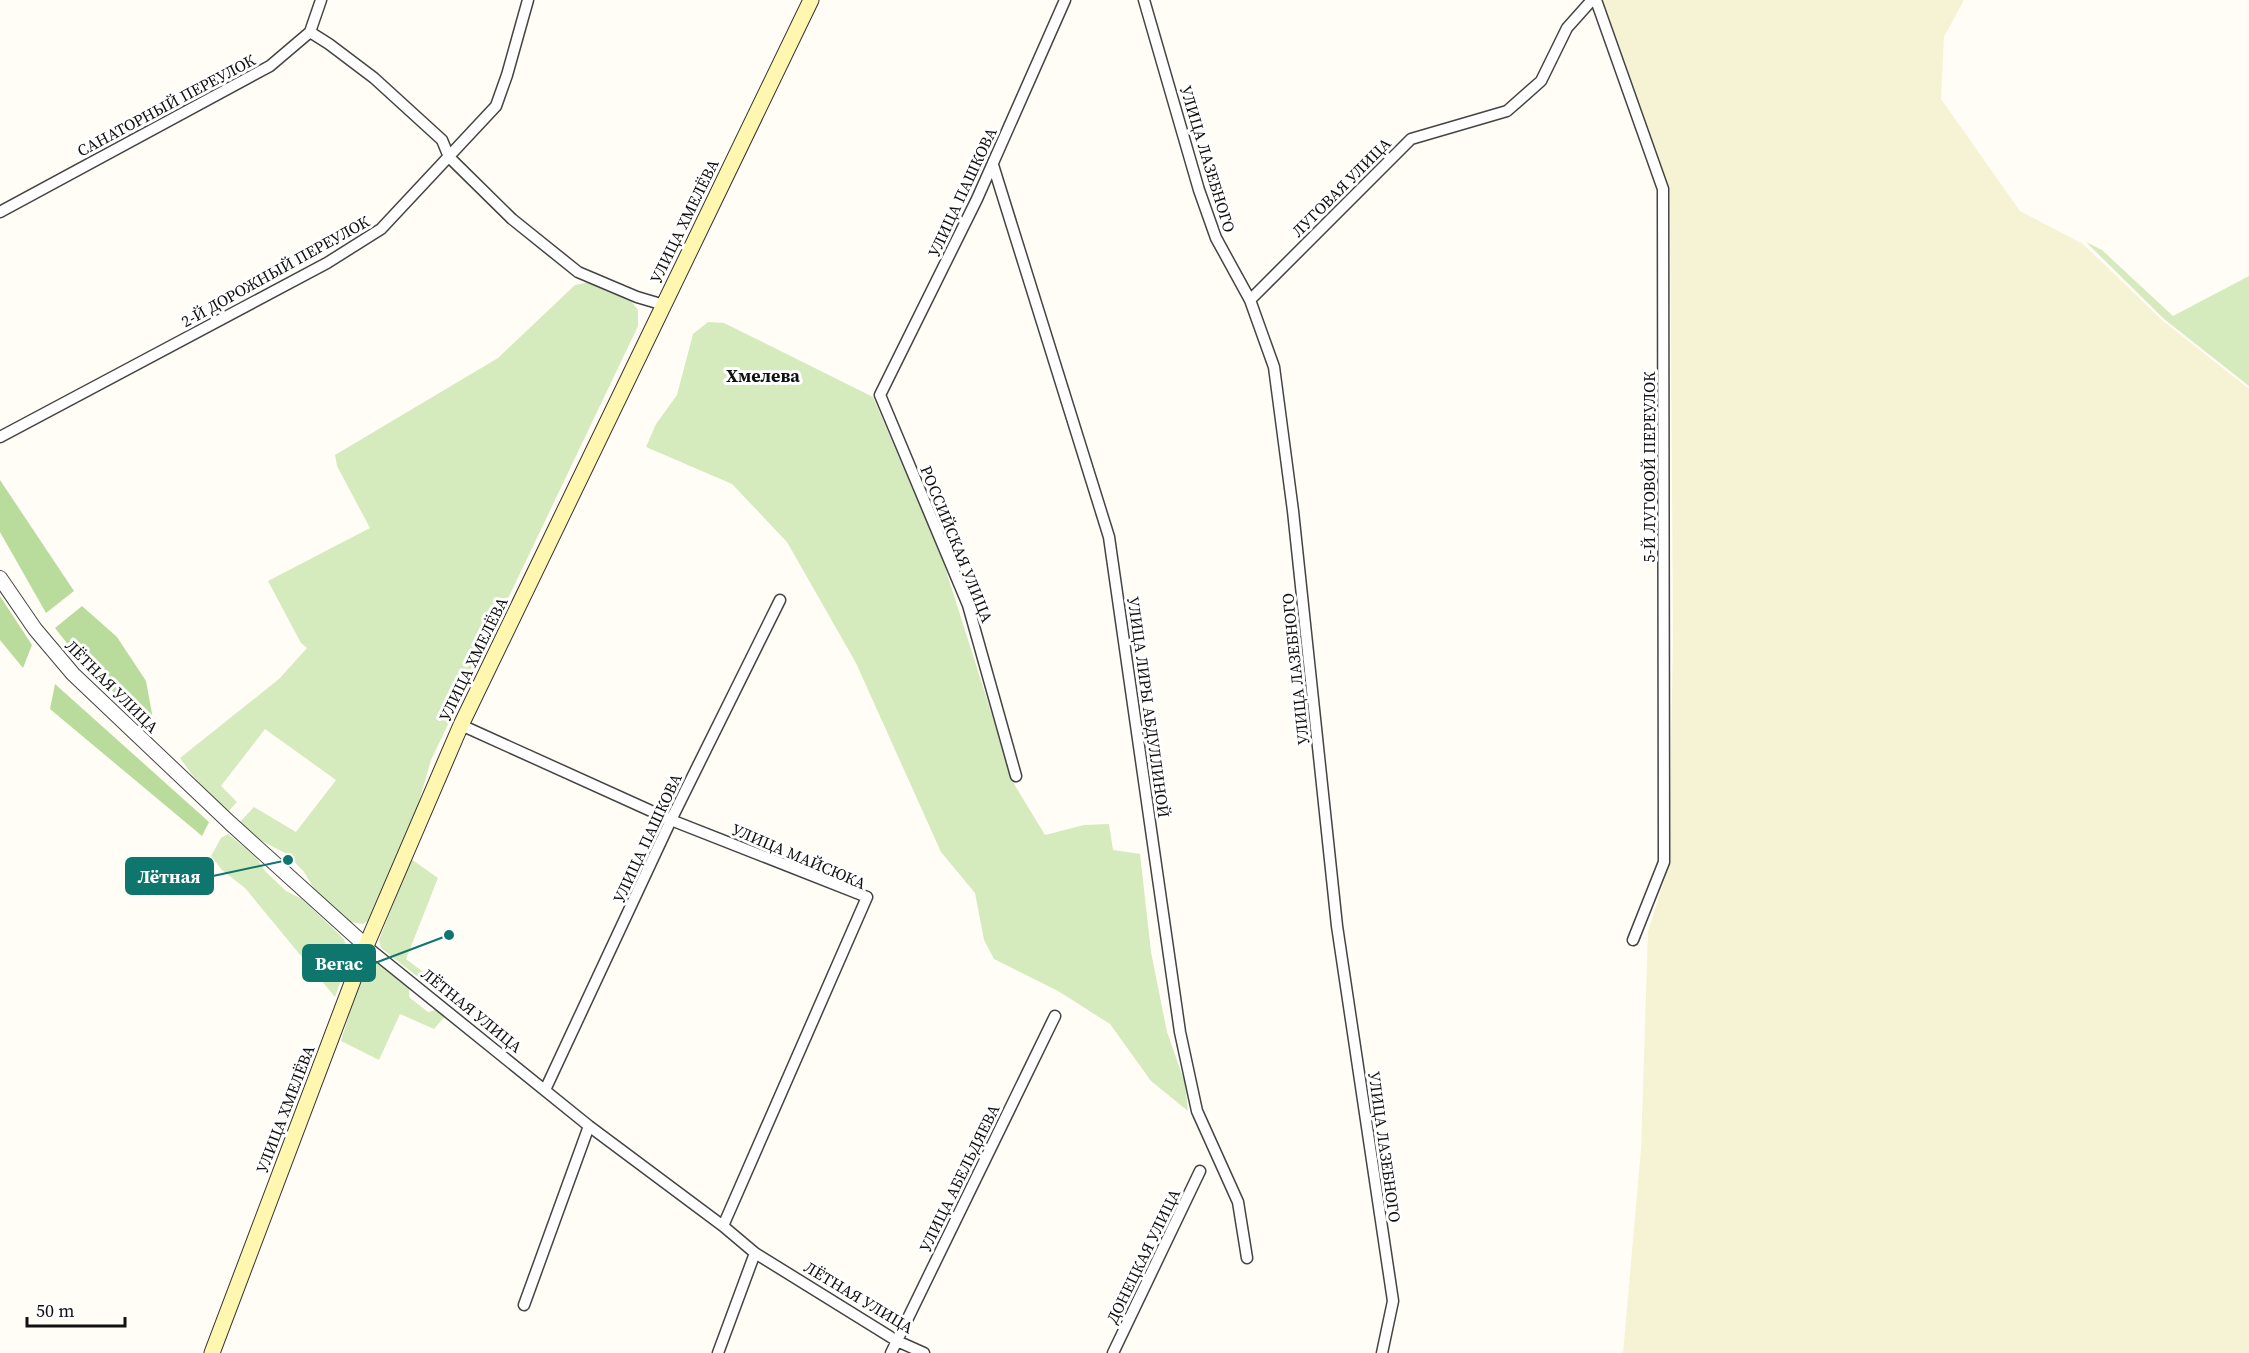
<svg xmlns="http://www.w3.org/2000/svg" width="2249" height="1353" font-family="'Source Serif 4',serif">
<style>
.farmland{fill:#f6f3d4}
.green{fill:#d5ebbd}
.forest{fill:#b9dc9c}
.lines{fill:none;stroke-linecap:round;stroke-linejoin:round}
.minor-casing{stroke:#444;stroke-width:13}
.tertiary-casing{stroke:#444;stroke-width:16}
.secondary-casing{stroke:#333;stroke-width:17}
.minor{stroke:#fff;stroke-width:10}
.tertiary{stroke:#fff;stroke-width:14}
.secondary{stroke:#fff6b0;stroke-width:15}
.labels{text-anchor:middle;dominant-baseline:central;stroke-width:6;stroke-linejoin:round;paint-order:stroke}
.street-label{font-size:16px;fill:#111;stroke:#fff}
.neighbourhood-label{font-size:18px;font-weight:bold;fill:#111;stroke:#fff}
.leader{fill:none;stroke:#0f766e;stroke-width:2}
.callout-dot{fill:#0f766e;stroke:#fff;stroke-width:2}
.callout{fill:#0f766e;stroke:#0f766e;stroke-width:2}
.callout-label{font-size:18px;text-anchor:middle;font-weight:bold;fill:#fff}
</style>
<rect width="100%" height="100%" fill="#fffdf5"/>
<!-- farmland -->
<path class="farmland" d="M 1603,0 L 1964,0 L 1944,37 L 1941,99 L 2020,211 L 2083,244 L 2162,320 L 2249,389 L 2249,1353 L 1623,1353 L 1641,1149 L 1648,931 L 1669,866 L 1673,637 L 1670,192 Z"/>
<!-- green -->
<path class="green" d="M 2086,242 L 2102,250 L 2173,316 L 2249,276 L 2249,386 L 2164,319 Z
M 590,282 L 631,301 L 638,310 L 638,326 L 431,760 L 417,808 L 372,918 L 363,924 L 350,922 L 316,892 L 304,872 L 287,854 L 254,837 L 240,822 L 254,807 L 296,832 L 336,780 L 265,729 L 221,786 L 237,802 L 228,812 L 193,776 L 180,758 L 279,679 L 307,648 L 301,643 L 268,581 L 370,528 L 337,466 L 335,455 L 498,358 L 575,285 Z
M 708,322 L 724,323 L 873,397 L 942,558 L 1014,784 L 1045,835 L 1084,825 L 1109,824 L 1113,850 L 1140,854 L 1151,952 L 1167,1032 L 1185,1083 L 1188,1111 L 1151,1081 L 1110,1024 L 1058,991 L 994,959 L 984,940 L 975,893 L 941,852 L 856,663 L 787,542 L 732,484 L 646,447 L 656,424 L 677,395 L 693,334 Z
M 228,834 L 255,856 L 265,871 L 286,891 L 302,899 L 344,939 L 349,958 L 335,997 L 245,888 L 222,870 L 211,856 L 221,838 Z
M 411,859 L 438,878 L 406,959 L 467,1005 L 461,1009 L 455,1006 L 381,948 L 379,940 Z
M 376,963 L 381,964 L 409,987 L 409,997 L 428,1012 L 439,1009 L 446,1015 L 434,1029 L 400,1014 L 379,1060 L 341,1041 C 346,1026 362,967 376,963 Z"/>
<!-- forest -->
<path class="forest" d="M 0,480 L 74,591 L 46,613 L 0,532 Z
M 0,596 L 32,645 L 23,668 L 0,640 Z
M 82,606 L 117,637 L 146,681 L 155,730 L 84,665 L 55,628 Z
M 55,684 L 209,822 L 202,836 L 50,709 Z"/>
<g class="lines">
<!-- minor casing -->
<g class="minor-casing">
<path id="minor" d="M 1144,0 L 1199,190 L 1216,238 L 1250,300 L 1274,367 L 1293,511 L 1337,926 L 1393,1301 L 1382,1353
M 1596,0 L 1663,189 L 1664,862 L 1633,940
M 310,32 L 329,44 L 374,78 L 442,140 L 449,157 L 512,219 L 578,272 L 637,297 L 664,305
M 993,165 L 1109,537 L 1180,1032 L 1197,1111 L 1238,1202 L 1247,1258
M 0,212 L 270,66 L 310,32 L 321,0
M 1250,300 L 1411,139 L 1507,111 L 1541,81 L 1567,28 L 1592,0
M 0,437 L 327,263 L 381,229 L 496,106 L 507,75 L 528,0
M 461,725 L 671,820 L 867,897 L 723,1226
M 1016,776 L 968,605 L 880,395 L 977,199 L 1065,0
M 366,946 L 589,1126 L 723,1226 L 755,1253 L 897,1341 L 924,1353
M 545,1090 L 671,820 L 780,600
M 524,1305 L 589,1126
M 718,1353 L 755,1253
M 891,1353 L 1055,1016
M 1113,1353 L 1200,1171"/>
</g>
<!-- tertiary casing -->
<g class="tertiary-casing">
<path id="tertiary" d="M 0,578 L 35,629 L 73,674 L 230,823 L 366,946"/>
</g>
<!-- secondary casing -->
<g class="secondary-casing">
<path id="secondary" d="M 212,1353 L 366,946 L 461,725 L 811,0"/>
</g>
<!-- minor -->
<use href="#minor" class="minor"/>
<!-- tertiary -->
<use href="#tertiary" class="tertiary"/>
<!-- secondary -->
<use href="#secondary" class="secondary"/>
</g>
<g class="labels">
<!-- street labels -->
<g class="street-label">
<text transform="translate(166 105) rotate(-28)">САНАТОРНЫЙ ПЕРЕУЛОК</text>
<text transform="translate(1208 159) rotate(73)">УЛИЦА ЛАЗЕБНОГО</text>
<text transform="translate(1341 187) rotate(-45)">ЛУГОВАЯ УЛИЦА</text>
<text transform="translate(962 192) rotate(-65)">УЛИЦА ПАШКОВА</text>
<text transform="translate(684 221) rotate(-64)">УЛИЦА ХМЕЛЁВА</text>
<text transform="translate(275 271) rotate(-29)">2-Й ДОРОЖНЫЙ ПЕРЕУЛОК</text>
<text transform="translate(1649 467) rotate(-90)">5-Й ЛУГОВОЙ ПЕРЕУЛОК</text>
<text transform="translate(957 544) rotate(68)">РОССИЙСКАЯ УЛИЦА</text>
<text transform="translate(473 659) rotate(-64)">УЛИЦА ХМЕЛЁВА</text>
<text transform="translate(1295 669) rotate(-96)">УЛИЦА ЛАЗЕБНОГО</text>
<text transform="translate(112 686) rotate(45)">ЛЁТНАЯ УЛИЦА</text>
<text transform="translate(1149 707) rotate(82)">УЛИЦА ЛИРЫ АБДУЛЛИНОЙ</text>
<text transform="translate(647 838) rotate(-65)">УЛИЦА ПАШКОВА</text>
<text transform="translate(799 856) rotate(23)">УЛИЦА МАЙСЮКА</text>
<text transform="translate(472 1010) rotate(39)">ЛЁТНАЯ УЛИЦА</text>
<text transform="translate(285 1109) rotate(-69)">УЛИЦА ХМЕЛЁВА</text>
<text transform="translate(1385 1147) rotate(82)">УЛИЦА ЛАЗЕБНОГО</text>
<text transform="translate(959 1178) rotate(-64)">УЛИЦА АБЕЛЬДЯЕВА</text>
<text transform="translate(1143 1256) rotate(-64)">ДОНЕЦКАЯ УЛИЦА</text>
<text transform="translate(859 1297) rotate(31)">ЛЁТНАЯ УЛИЦА</text>
</g>
<!-- neighbourhood labels -->
<g class="neighbourhood-label">
<text x="763" y="375">Хмелева</text>
</g>
</g>
<!-- callouts -->
<path class="leader" d="M288 860L213 876M449 935L375 963"/>
<g class="callout-dot">
<circle cx="288" cy="860" r="6"/>
<circle cx="449" cy="935" r="6"/>
</g>
<g class="callout">
<rect x="126" y="858" width="87" height="36" rx="6"/>
<rect x="303" y="945" width="72" height="36" rx="6"/>
</g>
<g class="callout-label">
<text x="169" y="883">Лётная</text>
<text x="339" y="970">Вегас</text>
</g>
<!-- scale -->
<path d="M27 1317v9h98v-9" fill="none" stroke="#111111" stroke-width="3"/>
<text x="36" y="1317" font-size="18" fill="#111111" stroke="#ffffff" stroke-width="4.5" paint-order="stroke">50 m</text>
</svg>
